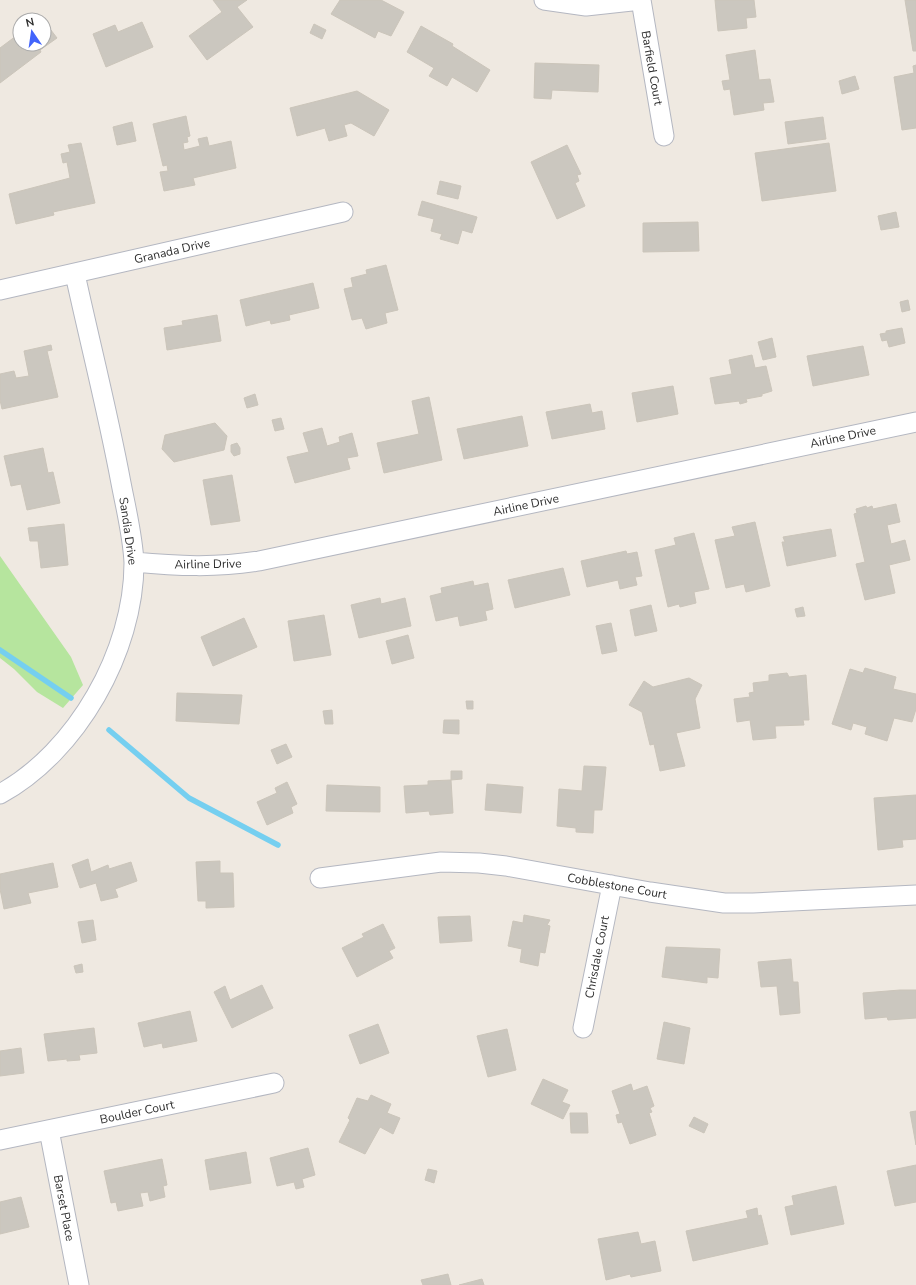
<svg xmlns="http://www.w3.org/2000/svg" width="916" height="1285" font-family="'Nunito Sans',sans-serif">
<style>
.green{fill:#b6e59e}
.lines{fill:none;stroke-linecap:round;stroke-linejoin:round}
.stream{stroke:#75cff0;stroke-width:5.5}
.building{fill:#cbc7bf;stroke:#cbc5ba}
.minor-casing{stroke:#b4b7c1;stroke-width:21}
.minor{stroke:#fff;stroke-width:19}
.labels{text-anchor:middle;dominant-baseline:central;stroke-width:3.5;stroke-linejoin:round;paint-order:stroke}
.street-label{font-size:12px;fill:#2e2e2e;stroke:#fff}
</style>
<rect width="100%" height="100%" fill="#efe9e1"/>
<!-- green -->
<path class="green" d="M 0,556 L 71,657 L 83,685 L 63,708 L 37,692 L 14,669 L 0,658 Z"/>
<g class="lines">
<!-- stream -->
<path class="stream" d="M 0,650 L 71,698
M 109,730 L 189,798 L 278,845"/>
</g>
<!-- building -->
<path class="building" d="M 213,0 L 247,0 L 237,7 L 253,27 L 207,60 L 189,36 L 222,12 Z
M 340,0 L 381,0 L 404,12 L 391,36 L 378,31 L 375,38 L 331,14 Z
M 715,0 L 754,0 L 756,17 L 746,18 L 747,28 L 718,31 Z
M 905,0 L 916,0 L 916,51 L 913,51 Z
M 44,21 L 57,38 L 40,50 L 41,52 L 0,83 L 0,48 L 20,33 L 20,44 L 44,44 Z
M 142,22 L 153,47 L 106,67 L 93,34 L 115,25 L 118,32 Z
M 314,24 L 326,30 L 322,39 L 310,33 Z
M 421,26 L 453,44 L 452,46 L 490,70 L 477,92 L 452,77 L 447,86 L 429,76 L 434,68 L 407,52 Z
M 755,50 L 759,80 L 770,79 L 774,102 L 763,103 L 764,110 L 734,115 L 730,89 L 724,90 L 722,81 L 730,80 L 726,55 Z
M 535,63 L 599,65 L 598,92 L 552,90 L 551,99 L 534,98 Z
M 916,65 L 916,128 L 902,130 L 894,77 L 914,73 L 913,66 Z
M 855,76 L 859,89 L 842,94 L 839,81 Z
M 357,91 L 389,110 L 374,136 L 351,123 L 344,125 L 347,136 L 329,141 L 325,128 L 297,136 L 290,108 Z
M 186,116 L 190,136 L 187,137 L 188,142 L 183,143 L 184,150 L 200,146 L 198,139 L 207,137 L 209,146 L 231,141 L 236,168 L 193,178 L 195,185 L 164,191 L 160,172 L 168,171 L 167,165 L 163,166 L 153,124 Z
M 823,117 L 826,139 L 788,144 L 785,122 Z
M 132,122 L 136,141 L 117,145 L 113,127 Z
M 81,143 L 95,203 L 53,212 L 54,215 L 16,224 L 9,194 L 70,178 L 67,162 L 63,163 L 61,154 L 70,152 L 68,145 Z
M 829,143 L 836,191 L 762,201 L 755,153 Z
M 567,145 L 581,174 L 577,175 L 579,181 L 575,183 L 585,206 L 557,219 L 531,162 Z
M 440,181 L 461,186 L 458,199 L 437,194 Z
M 422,201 L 477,217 L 472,233 L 462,230 L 458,244 L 440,239 L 442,234 L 431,231 L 434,219 L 418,215 Z
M 896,212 L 899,227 L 881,230 L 878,216 Z
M 698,222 L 699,251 L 643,252 L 643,223 Z
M 386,265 L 398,310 L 385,313 L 387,323 L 366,329 L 362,318 L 352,320 L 344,289 L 353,287 L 351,278 L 367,274 L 366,270 Z
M 313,283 L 319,308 L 289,315 L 290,320 L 271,324 L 270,320 L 246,326 L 240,300 Z
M 908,300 L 910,310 L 902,312 L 900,302 Z
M 217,315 L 221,341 L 167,350 L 164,328 L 183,325 L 182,321 Z
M 902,328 L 905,343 L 889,347 L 887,340 L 882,341 L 880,334 L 886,333 L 886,331 Z
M 772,338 L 776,357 L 763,360 L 758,342 Z
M 51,345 L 52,350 L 47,351 L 58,397 L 2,409 L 0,400 L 0,374 L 14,371 L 16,378 L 29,376 L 24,351 Z
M 863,346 L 869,375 L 813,386 L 807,356 Z
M 752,355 L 755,368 L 766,366 L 772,391 L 762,394 L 762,396 L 746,399 L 747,402 L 740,404 L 739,401 L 715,404 L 710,378 L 732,374 L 729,360 Z
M 673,386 L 678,414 L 637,422 L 632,393 Z
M 255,394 L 258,405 L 247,408 L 244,398 Z
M 429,397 L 442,460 L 384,473 L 377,443 L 419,434 L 412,401 Z
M 590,404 L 592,413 L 602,411 L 605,429 L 552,439 L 546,412 Z
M 522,416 L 528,446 L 464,459 L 457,429 Z
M 281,418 L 284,429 L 275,431 L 272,420 Z
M 215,423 L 227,436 L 224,450 L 174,462 L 162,449 L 165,435 Z
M 322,428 L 327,446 L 340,442 L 339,437 L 352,433 L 358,456 L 347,458 L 350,469 L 295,483 L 287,457 L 309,452 L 303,433 Z
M 237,443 L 240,448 L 240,454 L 234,456 L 231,452 L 231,445 Z
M 43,448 L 48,473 L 53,472 L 60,503 L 27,510 L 21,484 L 11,486 L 4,456 Z
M 232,475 L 240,521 L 211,525 L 203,480 Z
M 896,504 L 900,522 L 887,525 L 891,544 L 905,540 L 910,560 L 889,565 L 895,593 L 865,600 L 856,564 L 865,562 L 854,514 L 857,513 L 856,509 L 866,506 L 867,508 L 872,506 L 873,509 Z
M 755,522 L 770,586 L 746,592 L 744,584 L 726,588 L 715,540 L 735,536 L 732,527 Z
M 64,524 L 68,565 L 41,568 L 38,541 L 30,541 L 28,528 Z
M 831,529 L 836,556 L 787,566 L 782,542 L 785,542 L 783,537 Z
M 694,533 L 709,589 L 694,592 L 696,603 L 680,607 L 679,604 L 668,607 L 655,550 L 676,545 L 674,538 Z
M 626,551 L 627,554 L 637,552 L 642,576 L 635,577 L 637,585 L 620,589 L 618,580 L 587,587 L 581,561 Z
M 563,568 L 570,595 L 515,608 L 508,580 Z
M 473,581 L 474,586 L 488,583 L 493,609 L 485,611 L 487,620 L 460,626 L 458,616 L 436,621 L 430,596 L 442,593 L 441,588 Z
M 380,598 L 381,604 L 405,598 L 411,626 L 359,638 L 351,605 Z
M 651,605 L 657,631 L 635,636 L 630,610 Z
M 803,607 L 805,616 L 797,617 L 795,609 Z
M 324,615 L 331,655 L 294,661 L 288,621 Z
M 244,618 L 257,647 L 213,666 L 201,637 Z
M 611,623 L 617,651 L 602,654 L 596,626 Z
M 408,635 L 414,658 L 392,664 L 386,641 Z
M 865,668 L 896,677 L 893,689 L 916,694 L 916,709 L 912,722 L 894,718 L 887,741 L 865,734 L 867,727 L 853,723 L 851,730 L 832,724 L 850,669 L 863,673 Z
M 787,673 L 789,677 L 806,675 L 809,720 L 803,720 L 804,725 L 775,726 L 776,738 L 753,740 L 750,720 L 737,722 L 734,699 L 750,697 L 749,693 L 754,692 L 753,683 L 769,681 L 769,675 Z
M 689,678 L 702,685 L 695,699 L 700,728 L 676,733 L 685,766 L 660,771 L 654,744 L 650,745 L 642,712 L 629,705 L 644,681 L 653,687 Z
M 177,693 L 242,695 L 239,724 L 176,721 Z
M 466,701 L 473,701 L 473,709 L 467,709 Z
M 332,710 L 333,724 L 325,724 L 323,711 Z
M 444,720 L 459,720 L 459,734 L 443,733 Z
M 286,744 L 292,757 L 277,764 L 271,750 Z
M 584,766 L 606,767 L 602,810 L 594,810 L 593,833 L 576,832 L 576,828 L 557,826 L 559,789 L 582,791 Z
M 451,771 L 462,771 L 462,779 L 451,780 Z
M 451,780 L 453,813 L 430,815 L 429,811 L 406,813 L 404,786 L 428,785 L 428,781 Z
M 287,782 L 297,804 L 291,807 L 293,813 L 267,825 L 257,802 L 277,793 L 275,788 Z
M 487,784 L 523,787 L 521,813 L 485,810 Z
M 327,785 L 380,787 L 380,812 L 326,811 Z
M 916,795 L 916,839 L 902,840 L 903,847 L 878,850 L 874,798 Z
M 88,859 L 91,872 L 108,865 L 109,869 L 131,862 L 137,881 L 115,889 L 118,897 L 101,901 L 96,883 L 80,888 L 72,865 Z
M 220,861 L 220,873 L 233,873 L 234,907 L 206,908 L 206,901 L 198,901 L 196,862 Z
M 53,863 L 58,887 L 28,893 L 31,903 L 4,909 L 0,889 L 0,874 Z
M 524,915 L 550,920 L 547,925 L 550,926 L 545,953 L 540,952 L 538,966 L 520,962 L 522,949 L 508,946 L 513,921 L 523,923 Z
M 470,916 L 472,941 L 440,943 L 438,917 Z
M 93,920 L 96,940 L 82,943 L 78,922 Z
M 383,924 L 395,948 L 389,951 L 393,958 L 357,977 L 342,948 L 364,937 L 362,934 Z
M 666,947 L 720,949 L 718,978 L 707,977 L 707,983 L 662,977 Z
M 791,959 L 793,982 L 798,982 L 800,1013 L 780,1015 L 777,986 L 761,987 L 758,962 Z
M 82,964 L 83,972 L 76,973 L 74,966 Z
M 262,985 L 273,1008 L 232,1028 L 214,992 L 225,986 L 230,1000 Z
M 900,990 L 916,990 L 916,1018 L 888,1020 L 887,1017 L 865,1019 L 863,993 Z
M 190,1011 L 197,1041 L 163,1048 L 162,1043 L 144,1047 L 138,1023 Z
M 664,1022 L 690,1028 L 684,1064 L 657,1059 Z
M 378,1024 L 389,1053 L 360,1064 L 349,1035 Z
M 94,1028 L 97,1053 L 79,1055 L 80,1060 L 67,1061 L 67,1059 L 48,1061 L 44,1034 Z
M 507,1029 L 516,1070 L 488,1077 L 477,1036 Z
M 21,1048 L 24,1073 L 0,1076 L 0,1051 Z
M 543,1079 L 568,1090 L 562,1102 L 570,1105 L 563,1119 L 531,1104 Z
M 631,1084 L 633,1091 L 647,1086 L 654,1106 L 650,1108 L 652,1112 L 649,1113 L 656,1135 L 630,1144 L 622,1122 L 618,1123 L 616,1115 L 620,1114 L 612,1091 Z
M 371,1095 L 391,1104 L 387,1113 L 400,1118 L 393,1134 L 380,1127 L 365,1154 L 339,1142 L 350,1120 L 348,1118 L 357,1098 L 368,1101 Z
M 916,1111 L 916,1145 L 910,1112 Z
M 570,1113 L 587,1113 L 588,1133 L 571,1133 Z
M 694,1117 L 708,1124 L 704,1133 L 689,1126 Z
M 308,1148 L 315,1175 L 302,1179 L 304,1187 L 296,1189 L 294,1182 L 277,1186 L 270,1158 Z
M 246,1152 L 251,1183 L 210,1190 L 205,1160 Z
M 162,1159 L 167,1185 L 163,1186 L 165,1197 L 150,1201 L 148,1192 L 140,1193 L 143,1206 L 118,1211 L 116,1202 L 111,1203 L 104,1171 Z
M 916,1165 L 916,1202 L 895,1206 L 887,1171 Z
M 428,1169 L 437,1171 L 434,1183 L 425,1180 Z
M 836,1186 L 844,1224 L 791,1235 L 785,1207 L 794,1205 L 792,1196 Z
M 21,1197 L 29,1227 L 0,1234 L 0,1202 Z
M 757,1208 L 758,1216 L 761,1215 L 768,1244 L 693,1261 L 686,1231 L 748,1218 L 746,1211 Z
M 638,1232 L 641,1244 L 655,1241 L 661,1271 L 631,1277 L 630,1274 L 606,1280 L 598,1239 Z
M 448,1274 L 451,1285 L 423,1285 L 421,1280 Z
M 482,1279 L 484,1285 L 459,1285 Z"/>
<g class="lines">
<!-- minor casing -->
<g class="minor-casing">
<path id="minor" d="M 544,0 L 586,6 L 641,0
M 641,0 L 664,136
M 0,290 L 343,212
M 134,562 C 176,566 217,568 259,561 L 916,422
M 0,794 C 77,752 134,651 134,563 C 133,537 126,509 121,483 C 108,413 90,343 75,274
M 320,878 L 441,862 L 479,863 L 506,866 L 650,892 L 724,903 L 753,903 L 916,895
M 583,1028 L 612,885
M 49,1130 L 79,1285
M 0,1140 L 274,1083"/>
</g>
<!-- minor -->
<use href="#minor" class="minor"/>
</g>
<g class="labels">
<!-- street labels -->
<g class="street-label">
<text transform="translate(652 68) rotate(80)">Barfield Court</text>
<text transform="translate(172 251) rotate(-13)">Granada Drive</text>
<text transform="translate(843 437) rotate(-12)">Airline Drive</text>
<text transform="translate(526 505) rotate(-12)">Airline Drive</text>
<text transform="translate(128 531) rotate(82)">Sandia Drive</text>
<text transform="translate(208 564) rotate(-1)">Airline Drive</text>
<text transform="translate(617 886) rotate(10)">Cobblestone Court</text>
<text transform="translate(597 957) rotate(-79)">Chrisdale Court</text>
<text transform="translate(137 1112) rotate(-12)">Boulder Court</text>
<text transform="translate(64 1208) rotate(79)">Barset Place</text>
</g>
</g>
<!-- north arrow -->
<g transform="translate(32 32) rotate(347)"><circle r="19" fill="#ffffff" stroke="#ababab"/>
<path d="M0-3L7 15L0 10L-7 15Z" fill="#4264fb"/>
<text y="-6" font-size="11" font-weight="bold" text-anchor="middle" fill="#2e2e2e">N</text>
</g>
</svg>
